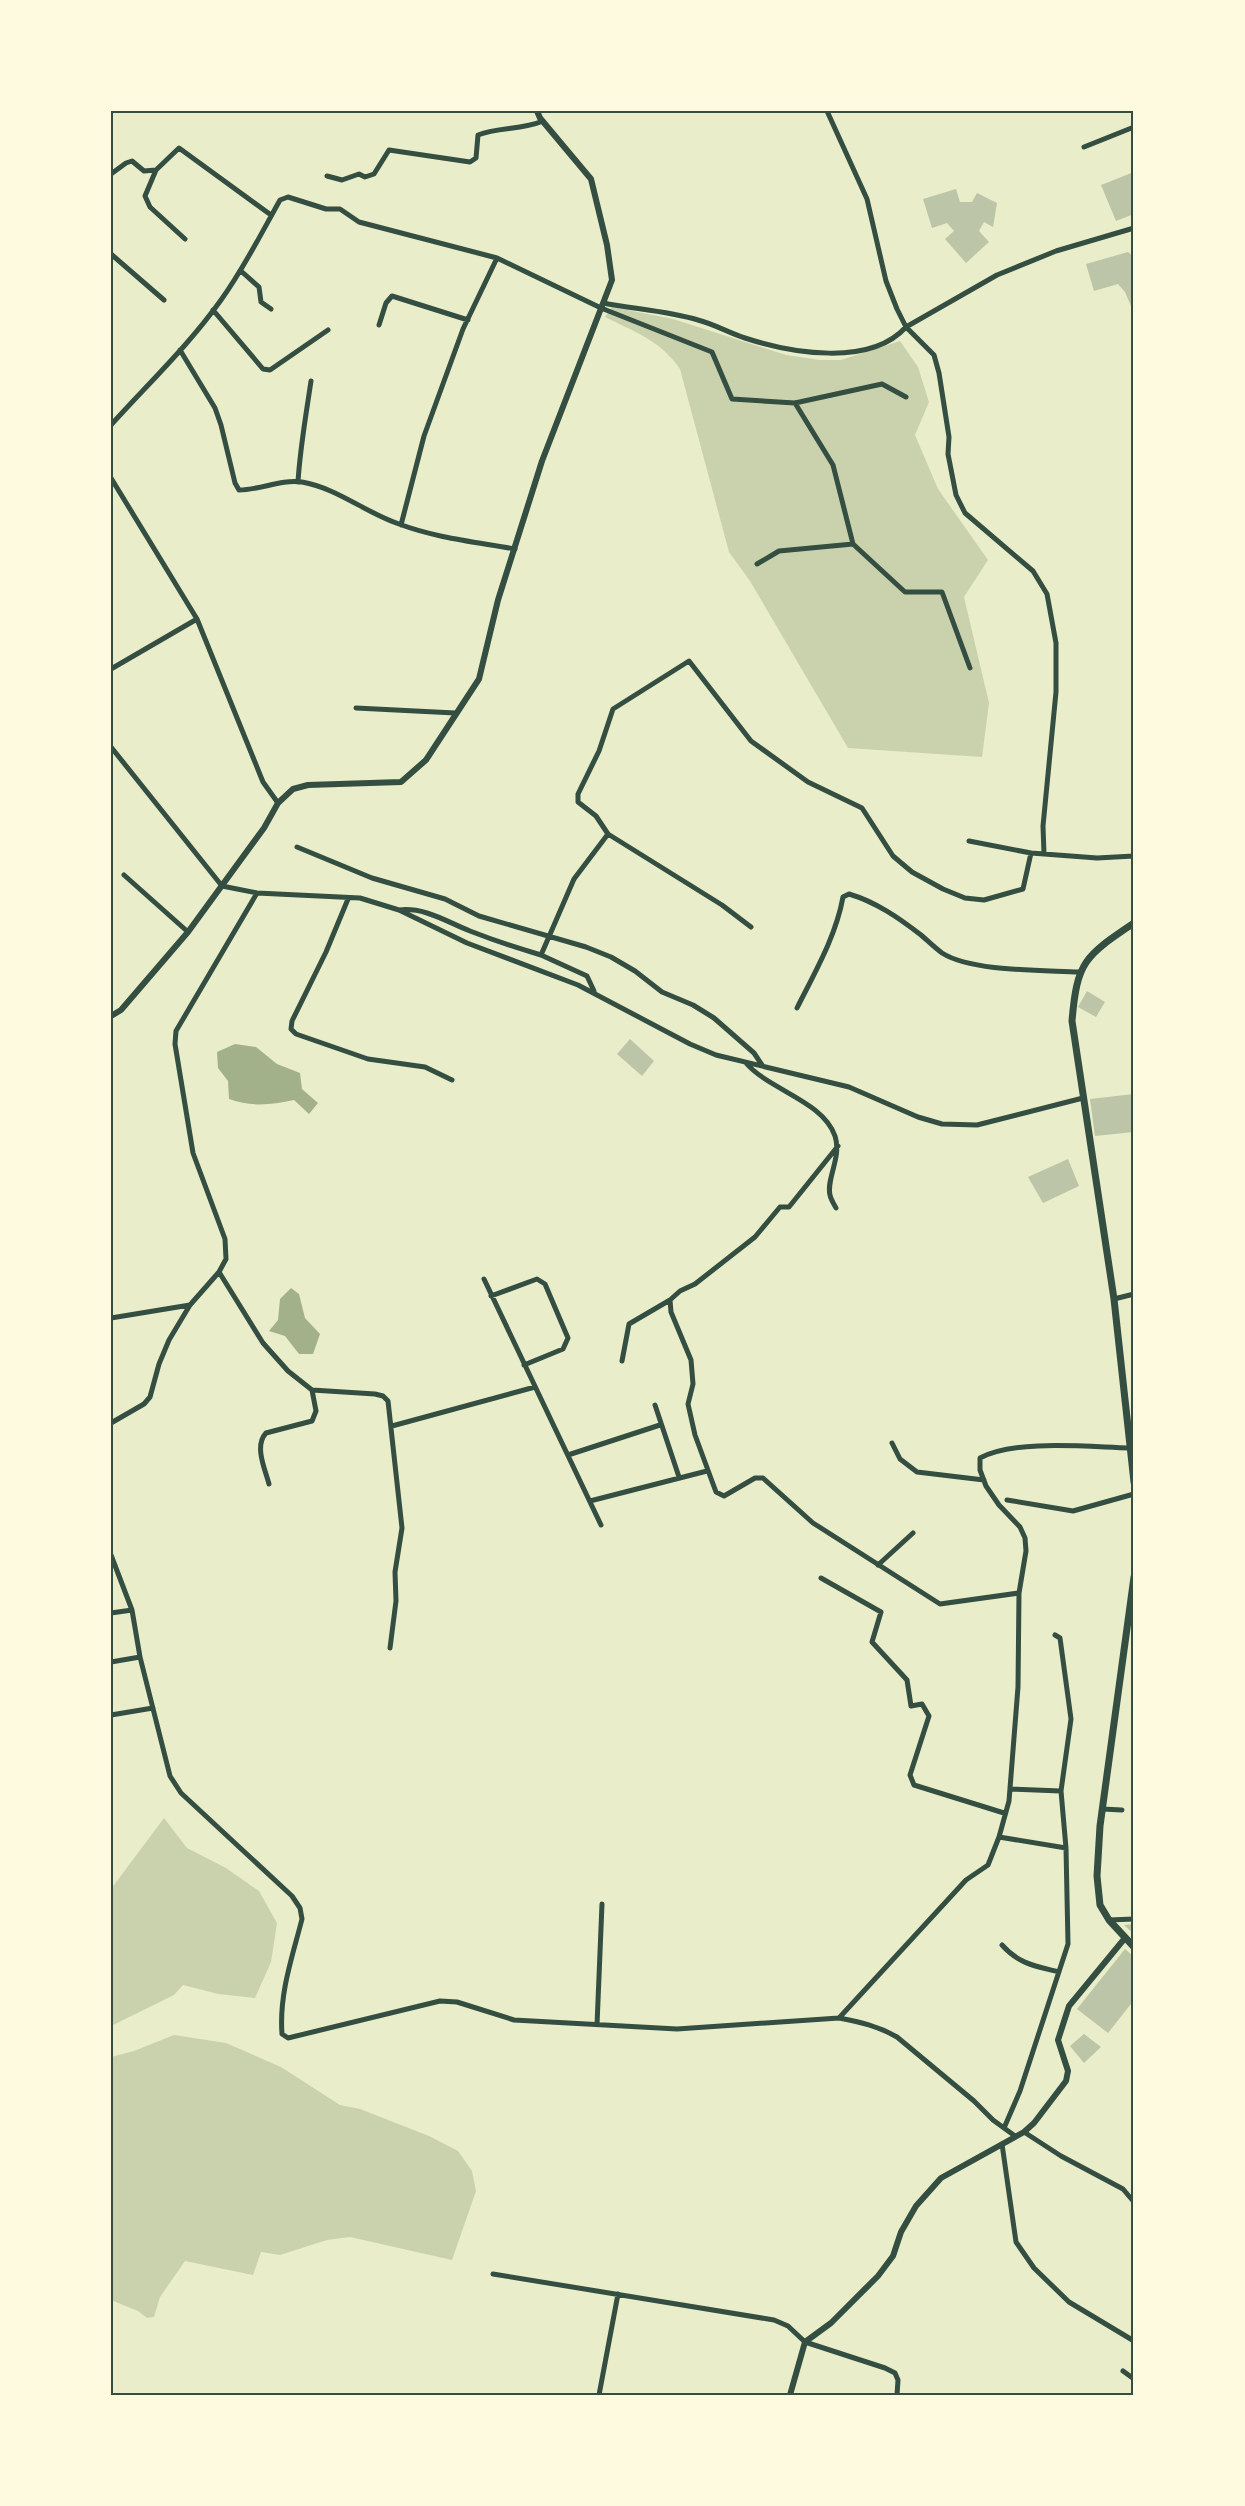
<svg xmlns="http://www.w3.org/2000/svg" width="1245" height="2506" font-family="'Sofia Sans Condensed',sans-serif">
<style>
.green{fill:#cad2ad}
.water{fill:#a3b18a}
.building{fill:#bcc5a7}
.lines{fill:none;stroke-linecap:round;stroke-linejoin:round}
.minor{stroke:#344e41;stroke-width:5}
.tertiary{stroke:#344e41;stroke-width:6}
.secondary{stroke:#344e41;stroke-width:7}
.neatline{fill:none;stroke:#344e41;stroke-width:2}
</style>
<rect width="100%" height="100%" fill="#e9edc9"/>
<!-- green -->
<path class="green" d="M 612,307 L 673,319 L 786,355 L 820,360 L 841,360 L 900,341 L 918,367 L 929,402 L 915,435 L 938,489 L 988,560 L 964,597 L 989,703 L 982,757 L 848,748 L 750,581 L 729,552 L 680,369 C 660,340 635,332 605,317 Z
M 164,1818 L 187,1848 L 226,1868 L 259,1891 L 277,1923 L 271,1962 L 255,1998 L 218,1994 L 183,1985 L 174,1995 L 111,2026 L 111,1889 Z
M 174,2035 L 226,2043 L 281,2067 L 340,2105 L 360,2109 L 429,2136 L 458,2151 L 472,2171 L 476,2191 L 452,2260 L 350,2237 L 327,2240 L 280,2255 L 261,2252 L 253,2275 L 185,2261 L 160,2297 L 154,2317 L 147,2318 L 138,2311 L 111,2300 L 111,2057 L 134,2051 Z"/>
<!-- water -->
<path class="water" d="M 235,1044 L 256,1047 L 277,1064 L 300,1073 L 302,1089 L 318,1103 L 309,1114 L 294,1100 C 270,1105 252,1107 229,1099 L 228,1081 L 218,1068 L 217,1052 Z
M 291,1288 L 299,1294 L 305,1318 L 320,1334 L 313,1354 L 299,1354 L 285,1336 L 269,1331 L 278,1320 L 280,1299 Z"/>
<!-- building -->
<path class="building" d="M 1134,172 L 1134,214 L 1116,221 L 1101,185 Z
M 956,189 L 960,202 L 972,202 L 977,193 L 997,203 L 993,227 L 984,222 L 979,231 L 989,242 L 966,263 L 945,239 L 954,231 L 947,223 L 932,228 L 923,199 Z
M 1128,252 L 1134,257 L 1134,313 L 1125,292 L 1118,284 L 1094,291 L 1086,264 Z
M 1087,991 L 1105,1002 L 1096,1017 L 1078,1007 Z
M 630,1039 L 654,1061 L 642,1076 L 617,1054 Z
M 1134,1094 L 1134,1132 L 1095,1136 L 1090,1099 Z
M 1068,1159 L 1079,1186 L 1043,1203 L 1028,1177 Z
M 1134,1924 L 1134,1934 L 1124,1925 Z
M 1125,1949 L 1134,1957 L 1134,2000 L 1108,2033 L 1077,2009 Z
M 1084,2034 L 1101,2047 L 1084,2063 L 1070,2046 Z"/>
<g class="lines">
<!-- minor -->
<path class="minor" d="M 827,111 L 867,199 L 886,281 L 897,309 L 906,327 L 934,355 L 939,373 L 949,437 L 948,454 L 956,495 L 965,513 L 1033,571 L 1047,594 L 1056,643 L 1056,692 L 1043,826 L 1044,854
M 1084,147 L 1134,127
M 156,170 L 145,196 L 150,207 L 185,239
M 111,174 L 126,163 L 132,161 L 144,171 L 156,170 L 179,148 L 271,215
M 327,176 L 342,180 L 359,174 L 365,177 L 374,174 L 389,150 L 470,162 L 476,158 L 478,135 C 499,127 522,130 543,121
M 111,254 L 164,300
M 241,271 L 259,287 L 261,302 L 271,309
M 603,303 C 634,309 668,311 698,320 C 714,324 729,333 745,338 C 791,353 870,367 906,327 L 997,275 L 1056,251 L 1134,228
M 213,310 L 263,369 L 270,370 L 328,330
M 379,325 L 386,303 L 392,296 L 468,320
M 180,350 L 215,408 L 221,425 L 235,483 L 239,490 C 261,490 280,479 302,482 C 337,488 366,513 399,524 C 436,538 476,542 515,549
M 795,403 L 833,465 L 853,544 L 905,592 L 942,592 L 970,668
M 111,425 C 148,384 189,345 221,300 C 244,268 261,234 280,200 L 288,197 L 326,209 L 340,209 L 359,222 L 497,258 L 601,308 L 712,352 L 732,399 L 795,403 L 882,384 L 906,397
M 111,478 L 197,619 L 263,782 L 278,803
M 298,482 C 300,448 306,415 311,381
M 401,525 L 424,436 L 463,329 L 497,258
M 757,564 L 779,551 L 853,544
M 111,669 L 197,619
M 356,708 L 455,713
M 111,747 L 222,886 L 257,893 L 360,898 L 399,910 L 467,943 L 578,985 L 690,1044 L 716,1055 L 849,1087 L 918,1117 L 942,1124 L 977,1125 L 1083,1098
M 969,841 L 1031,853
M 297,847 L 372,878 L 445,899 L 479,916 L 586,947 L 611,957 L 635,971 L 662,992 L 693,1005 L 714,1018 L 754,1053 L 762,1065
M 124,875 L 188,932
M 348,899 L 326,952 L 292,1021 L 291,1029 L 296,1034 L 368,1059 L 425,1067 L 452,1080
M 399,910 C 425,907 447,922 470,931 C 493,940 517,948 541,955 L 574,879 L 608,834
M 751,927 L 722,905 L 608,834 L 596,816 L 578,802 L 578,794 L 599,751 L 613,709 L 689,661 L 751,741 L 808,782 L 862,808 L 893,856 L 912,872 L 943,889 L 965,898 L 984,900 L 1023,889 L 1031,853 L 1097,858 L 1134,856
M 541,955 L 587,976 L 594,991
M 797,1008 C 815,972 836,936 843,897 L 849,894 C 876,902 899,918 921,935 C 928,941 935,948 942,953 C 972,972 1044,970 1079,972
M 746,1063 C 769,1090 823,1101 835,1136 C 842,1157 826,1179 830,1195 C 831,1200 834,1204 836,1208
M 838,1146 L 789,1207 L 780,1207 L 755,1237 L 695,1284 L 680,1291 L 670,1300 L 671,1312 L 691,1360 L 693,1384 L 688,1404 L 695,1435 L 716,1492 L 724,1496 L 755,1478 L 763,1478 L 813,1523 L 940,1604 L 1019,1593
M 219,1272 L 263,1343 L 288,1371 L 312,1390 L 375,1394 L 383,1396 L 388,1401 L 402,1528 L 395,1572 L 396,1601 L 390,1648
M 484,1279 L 601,1525
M 491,1296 L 537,1279 L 545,1284 L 568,1338 L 563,1349 L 524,1365
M 1114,1299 L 1134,1294
M 111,1318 L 190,1305
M 622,1361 L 629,1324 L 670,1300
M 655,1405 L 679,1477
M 111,1423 L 144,1404 L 150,1397 L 159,1364 L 169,1340 L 190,1305 L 219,1272 L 226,1259 L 225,1239 L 193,1153 L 175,1044 L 176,1031 L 257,893
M 392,1426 L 535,1387
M 892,1443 L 900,1459 L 917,1472 L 984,1480
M 568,1455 L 660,1425
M 269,1484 C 265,1469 254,1446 266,1433 L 312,1421 L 316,1411 L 312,1390
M 1007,1500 L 1073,1511 L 1134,1494
M 590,1501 L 707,1471
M 111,1555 L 132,1610 L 140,1657 L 170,1776 L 181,1793 L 292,1896 L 300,1908 L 302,1919 C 292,1958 279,1994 282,2034 L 288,2038 L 440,2001 L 457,2002 L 514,2020 L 677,2029 L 839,2018 C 860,2022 878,2026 897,2037 L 974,2101 L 993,2120 L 1015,2136
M 878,1565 L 913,1533
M 821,1578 L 881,1612 L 872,1642 L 907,1680 L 911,1706 L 922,1704 L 929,1716 L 910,1775 L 914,1785 L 1004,1813
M 111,1613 L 132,1610
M 111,1662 L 140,1657
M 111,1715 L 153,1708
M 1010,1789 L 1061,1791
M 1102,1809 L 1122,1810
M 999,1837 L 1066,1848
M 1109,1920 L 1134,1919
M 1002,1945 C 1019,1964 1035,1966 1059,1972
M 839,2018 L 966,1880 L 988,1865 L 999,1837 L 1009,1801 L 1018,1687 L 1019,1593 L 1026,1551 L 1025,1538 L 1020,1527 L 999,1505 L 986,1486 L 980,1470 L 980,1458 C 1015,1439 1089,1447 1129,1448
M 597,2025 L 602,1904
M 1004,2128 L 1020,2091 L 1068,1944 L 1066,1848 L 1061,1791 L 1071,1719 L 1060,1638 L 1055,1635
M 1024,2132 L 1061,2156 L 1123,2189 L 1134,2202
M 1002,2144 L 1016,2242 L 1034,2268 L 1069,2302 L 1134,2341
M 493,2274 L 774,2320 L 788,2326 L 805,2342 L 885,2368 L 895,2373 L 898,2380 L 897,2395
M 1123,2371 L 1134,2379
M 599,2395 L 618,2294"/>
<!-- tertiary -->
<path class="tertiary" d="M 111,1016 L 121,1010 L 188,932 L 264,828 L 278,803 L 293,789 L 308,785 L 401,782 L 426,760 L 479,679 L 498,600 L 542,461 L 612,280 L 607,245 L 591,179 L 540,118 L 537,111
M 790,2395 L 805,2342 L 831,2323 L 878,2276 L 893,2256 L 901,2232 L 916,2206 L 941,2178 L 1024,2132 L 1034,2123 L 1066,2081 L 1068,2071 L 1058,2040 L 1069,2006 L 1125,1938"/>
<!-- secondary -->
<path class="secondary" d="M 1134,923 C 1085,956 1077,961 1072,1021 L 1114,1299 L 1134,1482
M 1134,1577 L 1100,1826 L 1097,1876 L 1100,1905 L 1109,1920 L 1134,1947"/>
</g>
<!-- border -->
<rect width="1245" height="2506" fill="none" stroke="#fefae0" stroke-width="225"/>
<rect x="112" y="112" width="1020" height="2282" class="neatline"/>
</svg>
